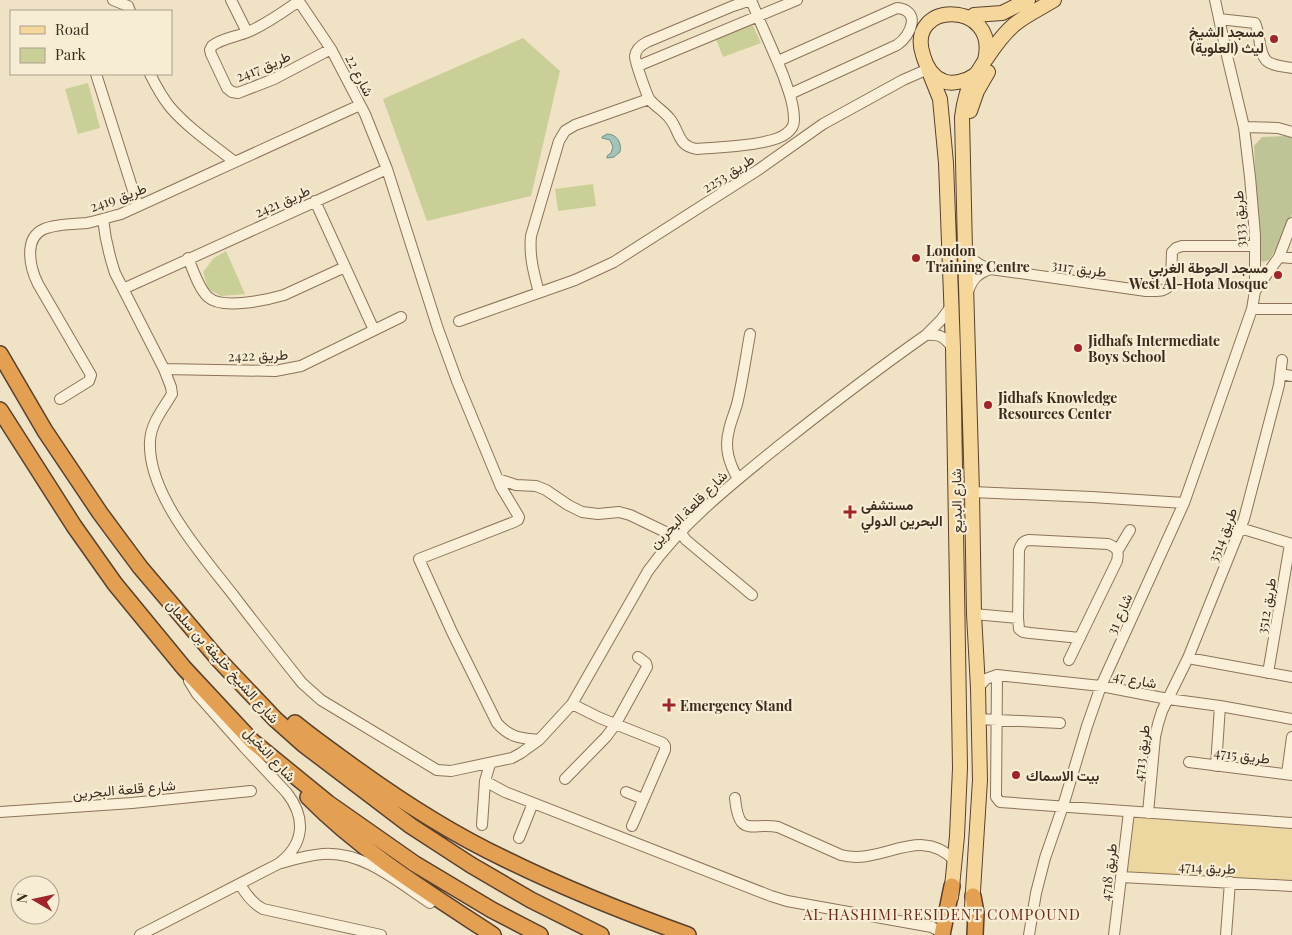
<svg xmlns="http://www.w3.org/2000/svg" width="1292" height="935" font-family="'Playfair Display',Vazirmatn,serif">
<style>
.green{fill:#cacf97}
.sand{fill:#edd7a0}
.cemetery{fill:#bfc497}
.water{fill:#a6c3ba;stroke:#6c9288}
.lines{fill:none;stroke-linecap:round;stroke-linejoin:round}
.minor-casing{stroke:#8c7359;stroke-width:12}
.major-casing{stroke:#5a412e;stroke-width:16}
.highway-casing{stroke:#5a412e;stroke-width:18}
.minor{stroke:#faefd8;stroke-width:10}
.major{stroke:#f5d79b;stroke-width:14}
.highway{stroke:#e3a052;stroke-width:15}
.poi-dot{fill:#9e262a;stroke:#f7ecd4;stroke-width:2}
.labels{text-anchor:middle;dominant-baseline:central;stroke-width:4.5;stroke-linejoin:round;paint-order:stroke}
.poi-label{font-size:14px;font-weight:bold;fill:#3b2c1e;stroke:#f7ecd4;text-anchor:start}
.street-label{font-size:14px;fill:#3b2c1e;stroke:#f7ecd4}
.neighbourhood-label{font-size:15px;letter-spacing:1px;fill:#6a2a1b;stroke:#f7ecd4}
</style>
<rect width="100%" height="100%" fill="#f0e2c4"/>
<!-- green -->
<path class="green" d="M 752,24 L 761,43 L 723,57 L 716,39 Z
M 523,38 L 560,71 L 531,196 L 427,221 L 383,99 Z
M 88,83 L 100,128 L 78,134 L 65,89 Z
M 593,184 L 596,206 L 558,211 L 555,189 Z
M 226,251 L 245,294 L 221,296 L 208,289 L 203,272 L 214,258 Z"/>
<!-- sand -->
<path class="sand" d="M 1134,816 L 1292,829 L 1292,880 L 1126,873 Z"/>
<!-- cemetery -->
<path class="cemetery" d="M 1285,136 L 1292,138 L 1292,214 L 1279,244 L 1269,260 L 1263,262 L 1260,260 L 1254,146 L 1262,137 Z"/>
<!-- water -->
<path class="water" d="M 607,134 C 617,134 622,143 620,152 L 614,157 L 607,158 L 607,156 L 611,153 L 613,147 L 610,140 L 602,138 L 602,137 Z"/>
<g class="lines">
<!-- minor casing -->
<g class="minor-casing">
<path id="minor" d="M 113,0 L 128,6 L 130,11
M 231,0 L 247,32
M 298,0 L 331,49 L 365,114 L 387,169 L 438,329 L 457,381 L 501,487 L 519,517 L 518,520 L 514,522 L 419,559 L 452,632 L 497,723 C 510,738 521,738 539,740
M 751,0 L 733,6 L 647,42 C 641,45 636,49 635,56 C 635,62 647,96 650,100 C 656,107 665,112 670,119 C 680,131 677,146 697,149 C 718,147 772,146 787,133 C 791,130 794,125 794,120 C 794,104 788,89 783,75 C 773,50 761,25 751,0
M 299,1 C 283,12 267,24 248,32 C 236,37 222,38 212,46 L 210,50 L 211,54 L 227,88 L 232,92 L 238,93 L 274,79 L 331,49
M 1219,19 L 1255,23 C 1257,27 1258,32 1259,38 C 1263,65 1267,64 1292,68
M 778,61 L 897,8 C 921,10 912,35 897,45 L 790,94
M 638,66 L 797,0
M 96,74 L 138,206
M 150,74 C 156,86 162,97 170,107 C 188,128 213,145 235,162
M 1244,127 L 1278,128 L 1292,132
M 315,201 L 374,330
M 103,219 C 105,238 109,255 115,273 L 164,369 L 171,387 L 172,394 C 163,409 151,423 150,441 C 147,494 203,556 234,596 C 256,625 279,654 302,683 L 321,700 L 437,770 L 451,771 L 512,758 L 521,753 L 539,740 L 572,704 L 648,571 C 683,522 733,483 780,445 C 828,407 876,370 926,335 L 941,320 L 952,305
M 965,250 C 971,260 979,266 991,269
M 1279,257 L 1292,258
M 188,258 C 193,270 199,289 208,297 C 222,310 267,300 284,295 L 345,267
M 123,289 L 387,169
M 1255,291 L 1279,257 L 1292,223
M 968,292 C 972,279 978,273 991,269 L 1146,291 C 1156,291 1167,293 1171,282 L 1172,252 L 1176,248 L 1182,246 L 1255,246
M 539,293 C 534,273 529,257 531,236 L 559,141 L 565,131 L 575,125 L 649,99
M 1252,309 L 1292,309
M 459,321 L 575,280 L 614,262 L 758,170 L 823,124 L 903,80 L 928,69
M 926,335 C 941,334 944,337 953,348
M 164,369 L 275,371 L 301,366 L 401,317
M 1281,374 L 1292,376
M 60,399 L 89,381 L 91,375 L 38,284 C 30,268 23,238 44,229 C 56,224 74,224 87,223 C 98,221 109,217 121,214 L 360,105
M 498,479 L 516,485 L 536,486 L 546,490 L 568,505 L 582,512 L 598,514 L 619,512 L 630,515 L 676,537
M 738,479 C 729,463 724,448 729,430 C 731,420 736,410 738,400 C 743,378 746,356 750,334
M 972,492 L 1092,497 L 1184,503
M 1240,528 L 1292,544
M 680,532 L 686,540 L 752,595
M 1118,550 L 1130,530
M 974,614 L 1018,618
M 1188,658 L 1292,677
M 1069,660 L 1117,561 C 1119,551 1118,548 1108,544 L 1029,540 C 1023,541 1021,544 1019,550 L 1018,618 L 1019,629 L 1023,632 L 1030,633 L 1080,638
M 1268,673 L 1290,544
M 997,675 L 996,797 L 1000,802 L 1292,823
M 978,688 L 986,679 L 997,675 L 1101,686 L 1168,699 L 1220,706 L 1292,719
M 572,704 L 600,718 L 663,743 L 665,746 L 665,750 L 632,826
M 978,719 L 1060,723
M 1189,762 L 1292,775
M 1216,766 L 1220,706
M 1287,774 L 1292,737
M 565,779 L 606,737 L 615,725 L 647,667 L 646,663 L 638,657
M 485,781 L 505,792 L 771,896 L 787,901 L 932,927 L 942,933
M 626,792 L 643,799
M 735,798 C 739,839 751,822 778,827 L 841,855 C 882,866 919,824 954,860
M 0,812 L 132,803 L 251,791
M 1148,813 L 1155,737 L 1158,724 L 1162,711 L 1188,658 L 1244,519 L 1279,385 L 1282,360
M 482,825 L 485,781 L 490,764
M 519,838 L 533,803
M 281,863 C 295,859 308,855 323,854 C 363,851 398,882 430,903
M 1121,877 L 1292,886
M 240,884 C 246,895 252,903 263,909 L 381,935
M 140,935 L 278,864 C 304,845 307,819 287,793 L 244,747 L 197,694 L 189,681
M 1029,935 L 1036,893 L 1045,858 L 1063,806 L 1087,726 L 1101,686 L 1184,503 L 1252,309 L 1255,291 L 1255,235 L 1250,177 L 1244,127 L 1228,60 L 1215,0
M 1114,935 L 1129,812
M 1226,935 L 1230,882"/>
</g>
<!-- major casing -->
<g class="major-casing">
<path id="major" d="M 974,15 L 1002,13 L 1028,0
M 985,60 C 1000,0 905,0 923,55 C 926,66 931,76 943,81 C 952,85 967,81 975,75 C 980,70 982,64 986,59 C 994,47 1004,33 1015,24 C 1026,15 1041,8 1054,0
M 928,69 L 940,99 L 946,163 L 953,348 L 960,768 L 957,836 L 951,897
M 970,111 L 977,91 L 988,72
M 972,907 L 980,780 L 978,688 L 974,614 L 972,492 L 965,250 L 962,117 C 964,101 967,89 974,76"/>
</g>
<!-- highway casing -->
<g class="highway-casing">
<path id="highway" d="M 0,354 L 45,431 L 100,513 L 140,567 L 218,659 L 275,719 L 303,744 L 411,826 L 471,865 L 531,900 L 601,935
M 0,410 L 74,526 L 115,584 L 184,668 L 252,741 L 328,803 L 415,864 L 492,910 L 540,935
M 295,723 C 312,737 329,749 347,762 C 396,798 450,833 505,859 C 564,888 626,913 688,935
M 308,797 C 362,852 429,893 493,935
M 973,896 L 976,913 L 975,935
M 942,935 L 952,886"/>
</g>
<!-- minor -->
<use href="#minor" class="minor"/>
<!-- major -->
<use href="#major" class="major"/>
<!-- highway -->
<use href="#highway" class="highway"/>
</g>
<!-- markers -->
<g class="poi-dot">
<circle cx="1274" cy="39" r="5"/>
<circle cx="916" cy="258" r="5"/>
<circle cx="1278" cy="275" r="5"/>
<circle cx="1078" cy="348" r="5"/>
<circle cx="988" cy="405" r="5"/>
<path d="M847.5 504.5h5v5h5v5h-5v5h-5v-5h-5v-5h5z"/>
<path d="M666.5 697.5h5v5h5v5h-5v5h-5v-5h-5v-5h5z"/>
<circle cx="1016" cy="775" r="5"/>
</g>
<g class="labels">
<!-- poi labels -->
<g class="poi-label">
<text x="1264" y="31" text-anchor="end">مسجد الشيخ<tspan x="1264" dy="16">ليث (العلوية)</tspan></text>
<text x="926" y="250">London<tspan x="926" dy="16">Training Centre</tspan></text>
<text x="1268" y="267" text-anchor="end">مسجد الحوطة الغربي<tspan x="1268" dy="16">West Al-Hota Mosque</tspan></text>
<text x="1088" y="340">Jidhafs Intermediate<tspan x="1088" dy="16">Boys School</tspan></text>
<text x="998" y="397">Jidhafs Knowledge<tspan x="998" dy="16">Resources Center</tspan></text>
<text x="861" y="504">مستشفى<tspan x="861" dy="16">البحرين الدولي</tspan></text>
<text x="680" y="705">Emergency Stand</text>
<text x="1026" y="775">بيت الاسماك</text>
</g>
<!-- street labels -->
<g class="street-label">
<text transform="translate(263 66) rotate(-23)">طريق 2417</text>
<text transform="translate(360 75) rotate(63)">شارع 22</text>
<text transform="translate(728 173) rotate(-33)">طريق 2253</text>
<text transform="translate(118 197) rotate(-20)">طريق 2419</text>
<text transform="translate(282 201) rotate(-24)">طريق 2421</text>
<text transform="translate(1239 219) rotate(-93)">طريق 3133</text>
<text transform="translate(1079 268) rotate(8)">طريق 3117</text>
<text transform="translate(258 355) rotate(-2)">طريق 2422</text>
<text transform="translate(956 501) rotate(-91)">شارع البديع</text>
<text transform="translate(688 509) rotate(-45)">شارع قلعة البحرين</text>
<text transform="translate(1222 535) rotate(-69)">طريق 3514</text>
<text transform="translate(1266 606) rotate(-80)">طريق 3512</text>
<text transform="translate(1119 614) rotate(-66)">شارع 31</text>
<text transform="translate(223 661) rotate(48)">شارع الشيخ خليفة بن سلمان</text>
<text transform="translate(1135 679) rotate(11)">شارع 47</text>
<text transform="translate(1141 753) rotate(-83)">طريق 4713</text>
<text transform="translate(270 754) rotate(47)">شارع النخيل</text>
<text transform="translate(1242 755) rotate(7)">طريق 4715</text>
<text transform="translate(124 789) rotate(-5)">شارع قلعة البحرين</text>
<text transform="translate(1207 867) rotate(3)">طريق 4714</text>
<text transform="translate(1108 872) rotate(-83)">طريق 4718</text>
</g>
<!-- neighbourhood labels -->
<g class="neighbourhood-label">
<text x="942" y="914">AL HASHIMI RESIDENT COMPOUND</text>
</g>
</g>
<!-- legend -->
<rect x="10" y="10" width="162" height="65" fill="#f7ecd4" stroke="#ac9f8b"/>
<rect x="20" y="26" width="25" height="8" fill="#f5d79b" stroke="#ac9f8b"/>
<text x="55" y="35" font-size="15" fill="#3b2c1e">Road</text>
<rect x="20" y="48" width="25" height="15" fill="#cacf97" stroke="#ac9f8b"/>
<text x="55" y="60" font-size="15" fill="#3b2c1e">Park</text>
<!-- north arrow -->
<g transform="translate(35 900) rotate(279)"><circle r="24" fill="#f7ecd4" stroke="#ac9f8b"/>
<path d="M0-4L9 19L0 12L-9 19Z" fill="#9e262a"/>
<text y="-8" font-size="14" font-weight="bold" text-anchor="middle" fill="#3b2c1e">N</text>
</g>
</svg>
